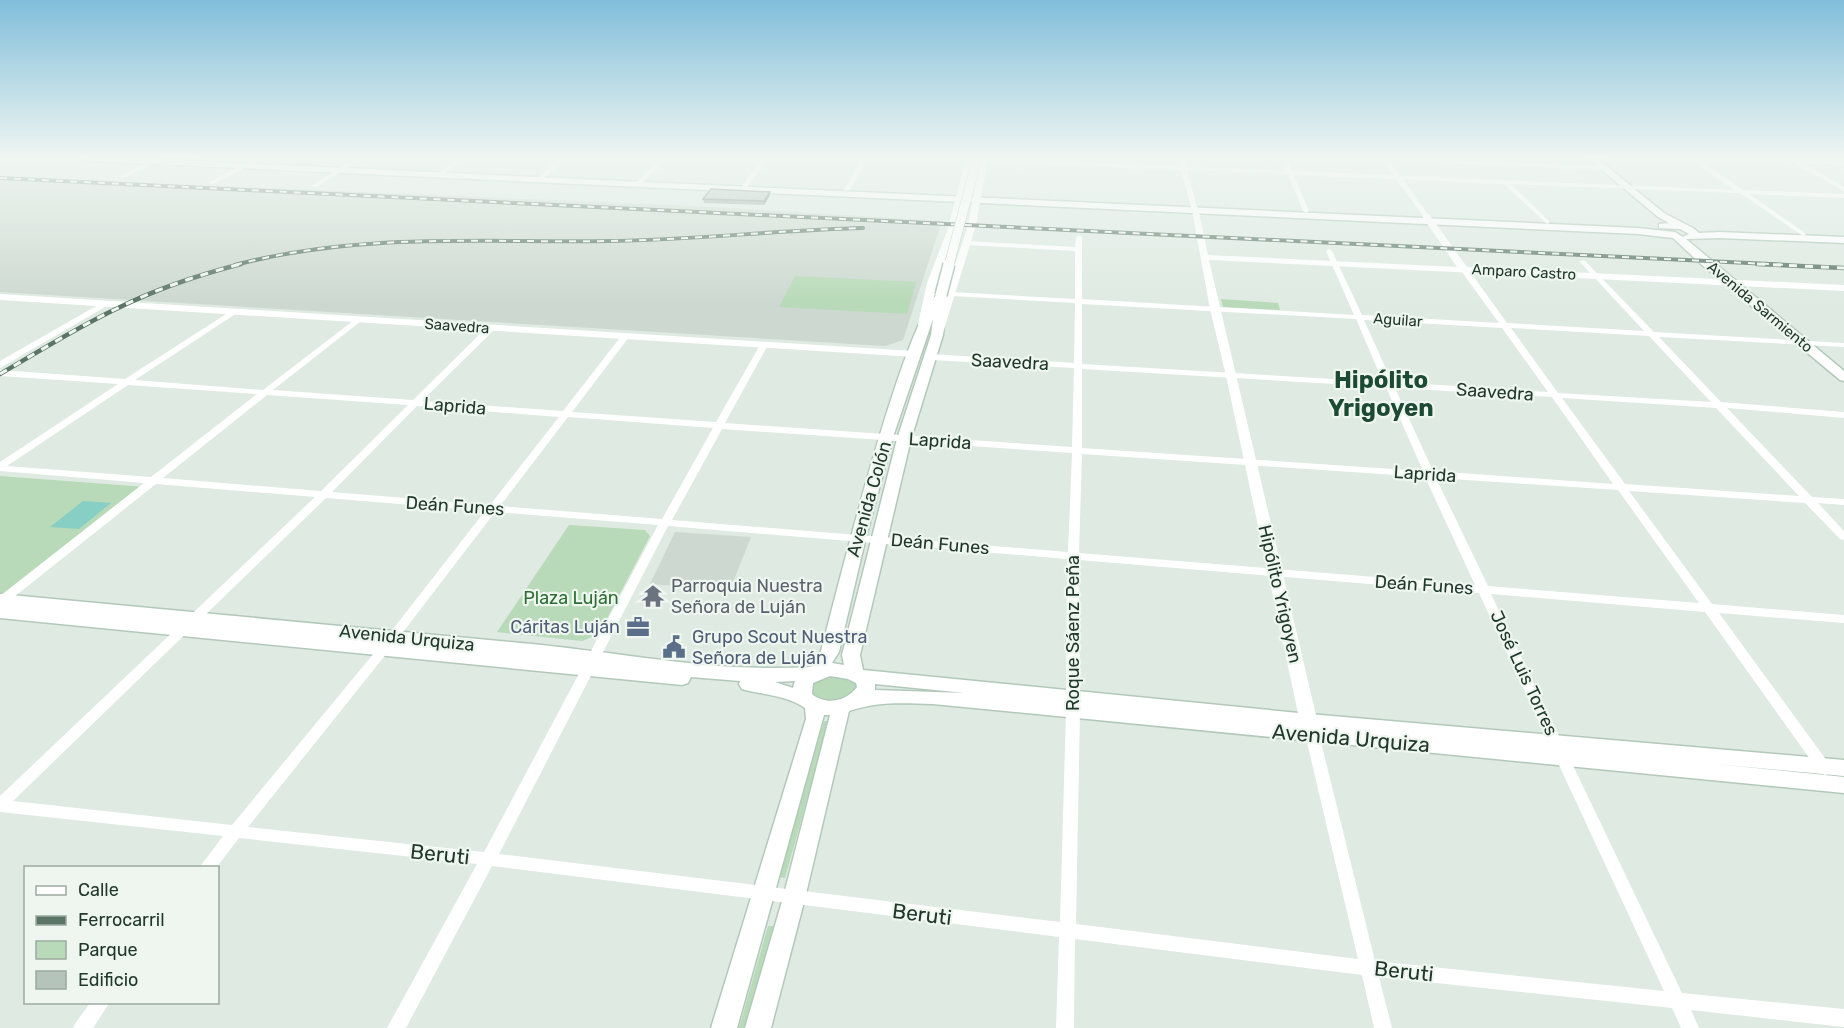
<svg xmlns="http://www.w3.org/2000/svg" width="1844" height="1028" font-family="Rubik,sans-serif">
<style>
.built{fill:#cdd9d0}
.green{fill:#b8dab8}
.water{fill:#87cec5}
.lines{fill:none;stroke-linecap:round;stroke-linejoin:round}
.secondary-casing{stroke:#b2c9ba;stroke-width:3}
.minor{fill:#fff;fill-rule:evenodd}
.tertiary{fill:#fff;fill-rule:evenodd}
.secondary{fill:#fff;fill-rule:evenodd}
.rail-far1-casing{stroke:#5a7566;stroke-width:4}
.rail-casing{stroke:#5a7566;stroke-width:4.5}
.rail-far1{stroke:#eff6f0;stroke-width:2;stroke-dasharray:7;stroke-linecap:butt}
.rail{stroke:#eff6f0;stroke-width:3;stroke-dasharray:8;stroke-linecap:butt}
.secondary-bridge-far1-casing{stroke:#b2c9ba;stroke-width:10;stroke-linecap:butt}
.secondary-bridge-casing{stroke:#b2c9ba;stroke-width:14;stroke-linecap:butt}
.secondary-bridge-far1{stroke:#fff;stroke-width:9}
.secondary-bridge{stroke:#fff;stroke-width:11}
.wall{fill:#9ba9a0}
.shaded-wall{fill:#7e8982}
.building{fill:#b4c4ba;stroke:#7e8982;stroke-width:1.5}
.labels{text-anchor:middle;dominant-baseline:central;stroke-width:4.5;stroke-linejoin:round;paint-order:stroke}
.far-street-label{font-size:15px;fill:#20392b;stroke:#eff6f0}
.street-label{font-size:18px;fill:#20392b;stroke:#eff6f0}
.worship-label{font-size:18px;fill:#5b616d;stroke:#eff6f0;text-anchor:start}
.park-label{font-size:18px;fill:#2c6e33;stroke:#eff6f0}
.service-label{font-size:18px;fill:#4e5e75;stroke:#eff6f0;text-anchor:end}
.near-street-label{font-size:21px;fill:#20392b;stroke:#eff6f0}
.district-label{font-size:24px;font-weight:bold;fill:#1d4a33;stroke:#eff6f0}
</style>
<rect width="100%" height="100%" fill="#deeae2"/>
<!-- built -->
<path class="built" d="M 0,177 L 693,206 L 942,221 L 903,340 L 885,346 L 0,292 Z
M 675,532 L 751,537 L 730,590 L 650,584 Z"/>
<!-- green -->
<path class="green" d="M 795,276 L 916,282 L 907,314 L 779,307 Z
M 1221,299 L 1278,303 L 1280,310 L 1223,307 Z
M 0,476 L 146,487 L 9,596 L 0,595 Z
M 569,525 L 645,530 L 650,536 L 599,634 L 582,641 L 497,632 Z
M 827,675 L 845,677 L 856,681 L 858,686 L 856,694 C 841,701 823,705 810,692 L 811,682 Z
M 824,721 L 829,721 L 785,878 L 779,877 Z
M 768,926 L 774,926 L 746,1028 L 739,1028 Z"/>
<!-- water -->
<path class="water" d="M 83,501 L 111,503 L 79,529 L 50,527 Z"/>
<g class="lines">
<!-- secondary casing -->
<g class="secondary-casing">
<path id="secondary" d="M 85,159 L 149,159 L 1638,228 L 1675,232 L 1683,237 L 1689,234 L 1680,229 L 1659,228 L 1659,224 L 1669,223 L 1658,217 L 1589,159 L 1598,159 L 1664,213 L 1693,228 L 1699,233 L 1719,232 L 1844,237 L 1844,243 L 1719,238 L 1686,239 L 1844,371 L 1844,381 L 1840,380 L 1701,264 L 1673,238 L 1638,234 L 89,161 Z
M 941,292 L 946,295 L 943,335 L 911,439 L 860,655 L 863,670 L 1309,714 L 1844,760 L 1844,776 L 1715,764 L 1844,777 L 1844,793 L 933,704 C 902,703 879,701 849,711 L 805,898 L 771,1028 L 745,1028 L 783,898 L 830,715 L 824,715 L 737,1028 L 711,1028 L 806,719 L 805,708 C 787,695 762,695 742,689 L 739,684 L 740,681 L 691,677 L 688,683 L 682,685 L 0,618 L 0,606 L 556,659 L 0,606 L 0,594 C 177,611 355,627 532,644 C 625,653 717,673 811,667 L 821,651 C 834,603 907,304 941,292 ZM 933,319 L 931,335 L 897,439 L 842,655 L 844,665 L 832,663 L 839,652 L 866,537 L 893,437 ZM 830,676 L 848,679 L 856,683 L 857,687 C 847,701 826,706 812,694 L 813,683 ZM 795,681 L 793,688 L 775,682 ZM 875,684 L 965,693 L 875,690 Z"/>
</g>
<!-- minor -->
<path class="minor" d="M 155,159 L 163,159 L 123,178 L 118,177 Z
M 253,159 L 261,159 L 213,184 L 208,183 Z
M 354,159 L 362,159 L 316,187 L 311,186 Z
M 458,159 L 465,159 L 439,177 L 435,177 L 435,175 Z
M 559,159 L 566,159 L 539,182 L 535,182 L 535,180 Z
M 660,159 L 667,159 L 639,186 L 635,186 L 635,184 Z
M 762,159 L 768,159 L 747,187 L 743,187 L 742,186 Z
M 861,159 L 867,159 L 850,190 L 845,191 L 844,190 Z
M 1009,159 L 1180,166 L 1178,159 L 1184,159 L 1186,167 L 1286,171 L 1281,159 L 1287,159 L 1292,171 L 1394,175 L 1382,159 L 1388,159 L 1400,176 L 1734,190 L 1691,159 L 1698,159 L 1743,190 L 1844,194 L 1844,198 L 1749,194 L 1805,233 L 1806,234 L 1803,236 L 1740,193 L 1511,184 L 1549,221 L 1549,223 L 1547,224 L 1504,184 L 1403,179 L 1429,216 L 1426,218 L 1424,217 L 1396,179 L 1294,175 L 1309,211 L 1306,213 L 1303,211 L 1288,174 L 1187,170 L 1197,207 L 1194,209 L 1191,207 L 1181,170 L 984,162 L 981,160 Z
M 1756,159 L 1844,161 L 1844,165 L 1802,163 L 1844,187 L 1844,191 L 1796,164 L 1796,162 Z
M 1444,160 L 1604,166 L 1607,168 L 1604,170 L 1442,163 L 1441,162 Z
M 1079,235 L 1082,237 L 1082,299 L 1354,315 L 1326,251 L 1329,249 L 1332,251 L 1362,315 L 1499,323 L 1459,268 L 1463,266 L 1466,266 L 1507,323 L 1644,331 L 1581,263 L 1579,262 L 1583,260 L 1585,261 L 1654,332 L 1844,343 L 1844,347 L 1659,337 L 1721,402 L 1844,412 L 1844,418 L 1727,408 L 1812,497 L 1844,499 L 1844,505 L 1818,503 L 1844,531 L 1844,540 L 1840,539 L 1805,503 L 1629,491 L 1712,604 L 1844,615 L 1844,623 L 1719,613 L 1830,765 L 1832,769 L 1830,773 L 1825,775 L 1820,773 L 1705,612 L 1491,594 L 1682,993 L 1844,1009 L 1844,1027 L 1691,1010 L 1699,1028 L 1681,1028 L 1672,1008 L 1379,977 L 1392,1028 L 1374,1028 L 1362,975 L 1075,939 L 1074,1028 L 1056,1028 L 1059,937 L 492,866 L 406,1028 L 387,1028 L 477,864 L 239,838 L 216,868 L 199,868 L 223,836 L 0,812 L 0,796 L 315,497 L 156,484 L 4,605 L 0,606 L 0,596 L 144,483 L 0,471 L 0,462 L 118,384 L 0,376 L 0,370 L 125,379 L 234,309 L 238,311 L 237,313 L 135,380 L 263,390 L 358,317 L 361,317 L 361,321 L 273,390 L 413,400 L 488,326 L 494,326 L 494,330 L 422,401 L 563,411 L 622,335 L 625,335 L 629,337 L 572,412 L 716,422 L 760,345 L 764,343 L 768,345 L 725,423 L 1072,447 L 1074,368 L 931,360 L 927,357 L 931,354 L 1074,363 L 1075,303 L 952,296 L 948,294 L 952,292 L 1075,299 L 1075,251 L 966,245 L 963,243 L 966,241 L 1075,247 L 1076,237 ZM 1082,304 L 1356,319 L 1383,382 L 1082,364 ZM 1364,320 L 1502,328 L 1548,392 L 1392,382 ZM 1511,328 L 1649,336 L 1711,402 L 1558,393 ZM 1082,369 L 1386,387 L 1423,471 L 1082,448 ZM 128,385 L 257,394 L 151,477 L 7,466 ZM 1395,388 L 1552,397 L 1613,484 L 1433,471 ZM 267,395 L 408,405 L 321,491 L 163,478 ZM 1562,398 L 1716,408 L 1799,496 L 1625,484 ZM 417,406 L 559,417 L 490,505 L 332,492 ZM 568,417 L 713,428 L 662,519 L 500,506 ZM 722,429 L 1072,453 L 1068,552 L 672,520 ZM 1082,454 L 1425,477 L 1475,585 L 1079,553 ZM 1436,478 L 1618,490 L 1699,603 L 1488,586 ZM 326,498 L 485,511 L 379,647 L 232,825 L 13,801 ZM 495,512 L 658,525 L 484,852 L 248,827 L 387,653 ZM 668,526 L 1067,559 L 1066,711 L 1060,922 L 499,854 ZM 1079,560 L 1479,593 L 1664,991 L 1375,961 L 1319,734 L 1317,730 L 1312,729 L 1307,730 L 1305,734 L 1358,959 L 1076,924 L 1080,711 Z
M 105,301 L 112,303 L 0,368 L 0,361 Z
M 91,1002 L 110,1002 L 93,1028 L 73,1028 L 76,1022 Z"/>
<!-- tertiary -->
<path class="tertiary" d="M 966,159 L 974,159 L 955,231 L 937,283 L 928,324 L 927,326 L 919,326 L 918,324 L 927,283 L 947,231 Z
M 980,159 L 988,159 L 976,225 L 943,333 L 942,335 L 934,335 L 933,333 L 968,225 Z
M 1191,205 L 1198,207 L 1208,255 L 1457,267 L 1422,216 L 1426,214 L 1429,214 L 1467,267 L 1844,285 L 1844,291 L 1209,260 L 1320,732 L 1317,737 L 1311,739 L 1305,737 L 1302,732 L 1226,376 L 1210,309 Z
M 0,294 L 914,351 L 919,354 L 914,357 L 0,300 Z"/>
<!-- secondary -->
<use href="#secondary" class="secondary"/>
<!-- rail-far1 casing -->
<g class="rail-far1-casing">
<path id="rail-far1" d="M 0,178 L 1788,265
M 235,265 C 360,232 482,243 609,241 C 694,240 778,230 863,228"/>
</g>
<!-- rail casing -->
<g class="rail-casing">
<path id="rail" d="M 1757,264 L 1844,268
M 0,374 C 38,352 76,328 116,309 C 156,289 198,275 241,264"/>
</g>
<!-- rail-far1 -->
<use href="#rail-far1" class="rail-far1"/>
<!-- rail -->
<use href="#rail" class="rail"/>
<!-- secondary-bridge-far1 casing -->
<g class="secondary-bridge-far1-casing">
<path id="secondary-bridge-far1" d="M 949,265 L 977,159"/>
</g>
<!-- secondary-bridge casing -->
<g class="secondary-bridge-casing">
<path id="secondary-bridge" d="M 941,295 L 949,264"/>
</g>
<!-- secondary-bridge-far1 -->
<use href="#secondary-bridge-far1" class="secondary-bridge-far1"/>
<!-- secondary-bridge -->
<use href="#secondary-bridge" class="secondary-bridge"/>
</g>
<!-- wall -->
<path class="wall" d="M 770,195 L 764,205 L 704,203 L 703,199 Z"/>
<!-- shaded-wall -->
<path class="shaded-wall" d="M 770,192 L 770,195 L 764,205 L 764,201 Z"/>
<!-- building -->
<path class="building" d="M 711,189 L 770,192 L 764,201 L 703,199 Z"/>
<!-- sky -->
<linearGradient id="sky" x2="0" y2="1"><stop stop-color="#81beda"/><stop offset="0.52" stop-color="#f0f6f2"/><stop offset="1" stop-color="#f0f6f2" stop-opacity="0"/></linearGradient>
<rect width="1844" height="303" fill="url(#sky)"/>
<!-- icons -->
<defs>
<g id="temple-bare" transform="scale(1.8)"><path d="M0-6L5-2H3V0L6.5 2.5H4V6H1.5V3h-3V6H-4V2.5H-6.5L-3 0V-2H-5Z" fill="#6b7280" stroke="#eff6f0" stroke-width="2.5" paint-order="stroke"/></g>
<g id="office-bare" transform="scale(1.8)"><path d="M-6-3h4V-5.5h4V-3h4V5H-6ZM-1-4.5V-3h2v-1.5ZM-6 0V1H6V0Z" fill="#5c6f8a" stroke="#eff6f0" stroke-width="2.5" paint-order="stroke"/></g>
<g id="civic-bare" transform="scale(1.8)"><path d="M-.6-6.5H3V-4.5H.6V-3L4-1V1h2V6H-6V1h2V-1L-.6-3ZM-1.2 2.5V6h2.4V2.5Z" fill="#5c6f8a" stroke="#eff6f0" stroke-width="2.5" paint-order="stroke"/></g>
</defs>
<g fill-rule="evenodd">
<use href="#temple-bare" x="653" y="596"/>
<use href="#office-bare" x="638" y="627"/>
<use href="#civic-bare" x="674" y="647"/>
</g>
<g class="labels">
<!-- far-street labels -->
<g class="far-street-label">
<text transform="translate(1524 272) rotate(3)">Amparo Castro</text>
<text transform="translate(1760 307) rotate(40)">Avenida Sarmiento</text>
<text transform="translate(1398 320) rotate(4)">Aguilar</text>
<text transform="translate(457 326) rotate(4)">Saavedra</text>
</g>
<!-- street labels -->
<g class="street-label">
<text transform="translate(1010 362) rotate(3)">Saavedra</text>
<text transform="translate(1495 392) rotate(4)">Saavedra</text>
<text transform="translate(455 406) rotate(5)">Laprida</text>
<text transform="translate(940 441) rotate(4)">Laprida</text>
<text transform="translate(1425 474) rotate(4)">Laprida</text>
<text transform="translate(869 499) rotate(-74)">Avenida Colón</text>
<text transform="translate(455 506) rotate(4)">Deán Funes</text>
<text transform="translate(940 544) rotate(5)">Deán Funes</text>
<text transform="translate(1424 585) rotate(4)">Deán Funes</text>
<text transform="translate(1280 594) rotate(77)">Hipólito Yrigoyen</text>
<text transform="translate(1073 633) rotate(-90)">Roque Sáenz Peña</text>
<text transform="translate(407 638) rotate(6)">Avenida Urquiza</text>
<text transform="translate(1524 673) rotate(65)">José Luis Torres</text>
</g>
<!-- worship labels -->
<g class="worship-label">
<text x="671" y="586">Parroquia Nuestra<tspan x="671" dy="21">Señora de Luján</tspan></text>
</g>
<!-- park labels -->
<g class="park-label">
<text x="571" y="598">Plaza Luján</text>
</g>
<!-- service labels -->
<g class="service-label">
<text x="620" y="627">Cáritas Luján</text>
<text x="692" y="637" text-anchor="start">Grupo Scout Nuestra<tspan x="692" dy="21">Señora de Luján</tspan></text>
</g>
<!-- near-street labels -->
<g class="near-street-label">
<text transform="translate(1351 738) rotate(5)">Avenida Urquiza</text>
<text transform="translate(440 854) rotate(6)">Beruti</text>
<text transform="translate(922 914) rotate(7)">Beruti</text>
<text transform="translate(1404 971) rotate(6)">Beruti</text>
</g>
<!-- district labels -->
<g class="district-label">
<text x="1381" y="380">Hipólito<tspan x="1381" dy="28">Yrigoyen</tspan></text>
</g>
</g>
<!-- legend -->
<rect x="24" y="866" width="195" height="138" fill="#eff6f0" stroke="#9caaa1" stroke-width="1.5"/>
<rect x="36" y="886" width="30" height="9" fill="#ffffff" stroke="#9caaa1" stroke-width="1.5"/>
<text x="78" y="896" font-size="18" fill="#20392b">Calle</text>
<rect x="36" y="916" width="30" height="9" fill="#5a7566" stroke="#9caaa1" stroke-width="1.5"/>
<text x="78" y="926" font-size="18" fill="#20392b">Ferrocarril</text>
<rect x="36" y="941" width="30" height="18" fill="#b8dab8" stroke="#9caaa1" stroke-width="1.5"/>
<text x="78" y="956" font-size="18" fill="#20392b">Parque</text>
<rect x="36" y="971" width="30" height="18" fill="#b4c4ba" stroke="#9caaa1" stroke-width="1.5"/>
<text x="78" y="986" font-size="18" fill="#20392b">Edificio</text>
</svg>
